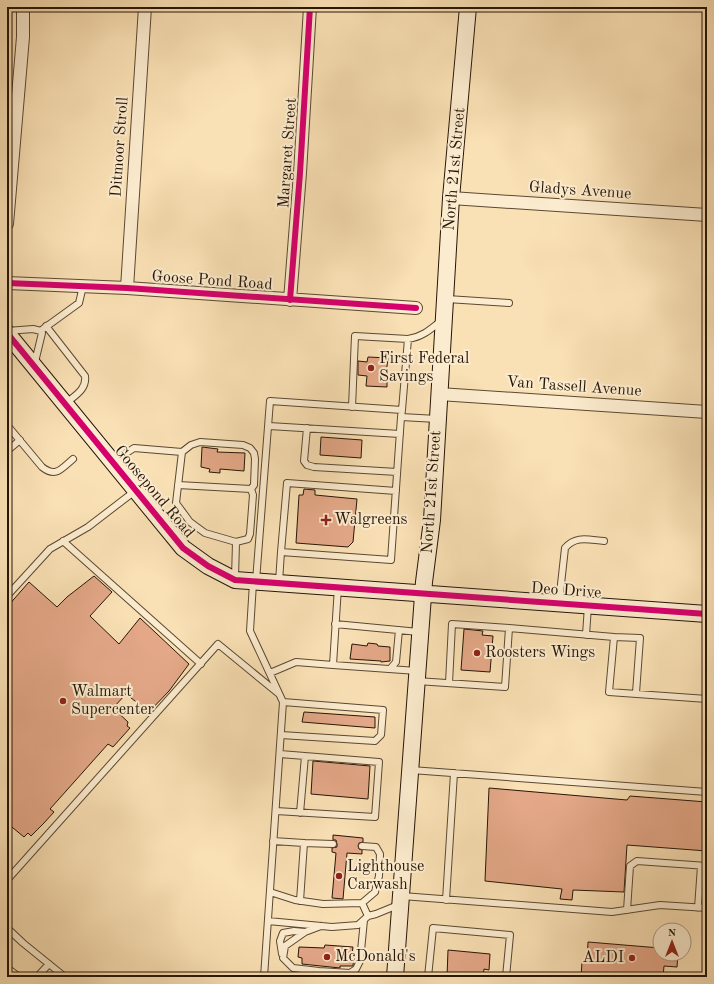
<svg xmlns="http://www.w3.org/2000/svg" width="714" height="984" font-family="'Old Standard TT',serif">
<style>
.building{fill:#e4a888;stroke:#261507}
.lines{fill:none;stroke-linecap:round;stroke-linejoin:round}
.lane-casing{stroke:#5b4832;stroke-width:8}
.street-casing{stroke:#5b4832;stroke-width:14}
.secondary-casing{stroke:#261507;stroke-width:18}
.lane{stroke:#fceccf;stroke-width:6}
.street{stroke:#fceccf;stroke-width:12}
.secondary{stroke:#fceccf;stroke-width:16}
.cycleway-casing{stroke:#fceccf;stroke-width:8}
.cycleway{stroke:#d6006c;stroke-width:6}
.poi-dot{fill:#8f2418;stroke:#fceccf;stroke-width:1.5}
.labels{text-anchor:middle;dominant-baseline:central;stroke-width:4;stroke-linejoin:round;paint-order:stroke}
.street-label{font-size:16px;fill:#261507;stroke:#fceccf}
.poi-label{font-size:16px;fill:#261507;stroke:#fceccf;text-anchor:start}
</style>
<rect width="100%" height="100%" fill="#fae1b5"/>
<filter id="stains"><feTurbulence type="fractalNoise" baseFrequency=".005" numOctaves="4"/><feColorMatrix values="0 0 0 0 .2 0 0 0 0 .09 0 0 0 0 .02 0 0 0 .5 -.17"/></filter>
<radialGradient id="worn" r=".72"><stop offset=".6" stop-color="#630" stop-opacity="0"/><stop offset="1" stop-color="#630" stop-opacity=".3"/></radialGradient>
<!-- building -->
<path class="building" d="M 368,357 L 388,358 L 386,374 L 387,375 L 387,387 L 366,386 L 367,376 L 358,375 L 358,361 L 367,362 Z
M 321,437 L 362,440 L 361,458 L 320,455 Z
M 202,447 L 218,449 L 217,452 L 245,453 L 244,471 L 220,469 L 220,473 L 209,472 L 210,469 L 201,467 Z
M 304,489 L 315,490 L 315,495 L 357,499 L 353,542 L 348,547 L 296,543 L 299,495 L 303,495 Z
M 94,576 L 112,592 L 90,616 L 119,644 L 140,618 L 189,664 L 169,691 L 149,712 L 126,694 L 113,708 L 128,722 L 127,726 L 130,728 L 113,747 L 108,744 L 50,809 L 54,812 L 44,823 L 31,836 L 28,833 L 24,837 L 7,823 L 7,607 L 29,582 L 57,607 L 67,597 Z
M 464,629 L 483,631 L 482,635 L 493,636 L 490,672 L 461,670 Z
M 368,643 L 377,644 L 378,646 L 390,647 L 390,661 L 381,662 L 381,661 L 350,659 L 352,644 L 367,646 Z
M 304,712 L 375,717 L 375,728 L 302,722 Z
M 313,761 L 370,766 L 368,799 L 311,794 Z
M 489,788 L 627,800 L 630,796 L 707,802 L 707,851 L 627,845 L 624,892 L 573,890 L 572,900 L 560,899 L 562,889 L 485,881 Z
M 333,835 L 363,838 L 363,842 L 359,843 L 358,846 L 359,849 L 362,850 L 362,854 L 347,853 L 343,899 L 332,898 L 336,853 L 332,852 L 332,848 L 337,847 L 337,844 L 336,840 L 333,840 Z
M 588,942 L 660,948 L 660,954 L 678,954 L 677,967 L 664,966 L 663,977 L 581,977 L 582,962 L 587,962 Z
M 325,945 L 353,947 L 352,954 L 354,954 L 353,966 L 340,966 L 340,968 L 302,964 L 302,958 L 298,957 L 299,947 L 324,948 Z
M 448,950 L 490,954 L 489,970 L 484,969 L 483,977 L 447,977 Z"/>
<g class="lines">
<!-- lane casing -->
<g class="lane-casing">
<path id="lane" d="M 447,299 L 509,303
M 46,326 L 85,376 C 87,390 74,396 65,404
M 43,329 L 79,303 L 83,286
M 7,331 L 33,329 L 41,331 L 42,333 L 35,362
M 352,407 L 355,336 L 408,339 C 422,337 430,330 441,321
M 402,410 L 408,339
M 7,425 L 42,467 C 56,478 61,469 73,459
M 269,426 L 400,434
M 307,428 L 304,461 L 307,465 L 314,467 L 397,472
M 7,451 L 20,440
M 182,452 L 191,445 L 200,442 L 243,445 L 250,448 L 254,453 L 255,459 L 254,485 L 251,489
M 113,462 L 134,448 L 182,452 L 176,503 L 190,522 L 205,533 L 236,542 L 235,578
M 178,485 L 251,489 L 253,495 L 250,534 L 248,539 L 236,542
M 396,491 L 287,483 L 281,552 L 391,560 L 401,417
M 63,541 L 201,664
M 256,581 L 270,401 L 402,410 L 401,417 L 437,419
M 279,582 L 281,552
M 253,583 L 250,631 L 283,702 L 264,977
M 338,587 L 333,665 L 417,671
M 7,596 L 50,549 L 88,527 L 135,491
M 559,602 L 565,548 C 576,535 589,540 604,541
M 335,624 L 419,632
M 586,635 L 588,606
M 614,637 L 640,638 L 636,693
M 390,669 L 396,662 L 399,630
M 270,673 L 296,662 L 333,665
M 417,681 L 505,687 L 509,628 L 614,637 L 609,692 L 707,699
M 449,683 L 452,624 L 509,628
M 281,735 L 375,741 L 381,735 L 383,710 L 283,702
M 411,770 L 707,792
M 276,811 L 375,817 L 379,762 L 280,754
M 300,813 L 305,756
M 273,841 L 304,843 L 300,901
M 304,843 L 333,844
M 7,880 L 218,644 L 279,694
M 270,892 L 295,900 L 323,904 L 362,903 L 375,892 L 379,876 L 380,854 L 376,847 L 362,846
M 402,896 L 612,912 L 660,905 L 707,908
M 446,900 L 454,773
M 362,903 L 368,916
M 698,908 L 701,866
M 627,910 L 630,866 L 637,861 L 707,866
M 268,921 L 332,927 L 358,925 L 368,916 L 376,914 L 398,905
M 321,926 L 305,932 L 285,946 L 283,958 L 293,968 L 319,971 L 350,973 L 356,969 L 360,961 L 364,920
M 7,928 L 23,943 L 65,977
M 282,954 L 280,941 L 283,933 L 294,931 L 305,932
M 7,968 L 19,977
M 37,977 L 49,964
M 428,977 L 433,928 L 510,935 L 506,977"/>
</g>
<!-- street casing -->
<g class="street-casing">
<path id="street" d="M 451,198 L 707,215
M 7,224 L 23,37 L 23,7
M 7,283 L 127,288 L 416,308
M 127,288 L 145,7
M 290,300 L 300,173 L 310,7
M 439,394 L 707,412"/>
</g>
<!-- secondary casing -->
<g class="secondary-casing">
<path id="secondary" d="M 7,333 L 183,548 L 208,566 L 235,580 L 707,614
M 395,977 L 424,582 L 432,520 L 451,198 L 468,7"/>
</g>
<!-- lane -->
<use href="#lane" class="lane"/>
<!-- street -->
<use href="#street" class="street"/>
<!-- secondary -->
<use href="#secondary" class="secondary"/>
<!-- cycleway casing -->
<g class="cycleway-casing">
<path id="cycleway" d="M 7,283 L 127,288 L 416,308
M 290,300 L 300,173 L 310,7
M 7,333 L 183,548 L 208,566 L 235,580 L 707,614"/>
</g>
<!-- cycleway -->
<use href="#cycleway" class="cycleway"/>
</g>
<!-- markers -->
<g class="poi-dot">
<circle cx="371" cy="368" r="4"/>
<path d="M324 514h4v4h4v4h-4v4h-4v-4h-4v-4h4z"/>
<circle cx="477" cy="653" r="4"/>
<circle cx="63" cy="701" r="4"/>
<circle cx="339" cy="876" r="4"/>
<circle cx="327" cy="957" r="4"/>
<circle cx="632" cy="958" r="4"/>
</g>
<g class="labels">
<!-- street labels -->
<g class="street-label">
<text transform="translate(120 147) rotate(-86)">Ditmoor Stroll</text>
<text transform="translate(288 153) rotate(-86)">Margaret Street</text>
<text transform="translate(455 169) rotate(-85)">North 21st Street</text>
<text transform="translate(580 191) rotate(4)">Gladys Avenue</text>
<text transform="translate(212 281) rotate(4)">Goose Pond Road</text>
<text transform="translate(574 387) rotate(4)">Van Tassell Avenue</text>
<text transform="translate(154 492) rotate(50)">Goosepond Road</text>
<text transform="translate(432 492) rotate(-86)">North 21st Street</text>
<text transform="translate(566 591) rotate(4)">Deo Drive</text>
</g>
<!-- poi labels -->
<g class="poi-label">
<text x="379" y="359">First Federal<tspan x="379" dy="18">Savings</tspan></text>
<text x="334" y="520">Walgreens</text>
<text x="485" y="653">Roosters Wings</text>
<text x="71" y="692">Walmart<tspan x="71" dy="18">Supercenter</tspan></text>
<text x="347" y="867">Lighthouse<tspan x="347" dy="18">Carwash</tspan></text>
<text x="335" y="957">McDonald's</text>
<text x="624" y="958" text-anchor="end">ALDI</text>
</g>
</g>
<!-- margin -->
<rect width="714" height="984" fill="none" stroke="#fae1b5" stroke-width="24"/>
<rect x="8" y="8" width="698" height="968" fill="none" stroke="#261507" stroke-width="2"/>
<rect x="12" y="12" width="690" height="960" fill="none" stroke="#261507"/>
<!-- north arrow -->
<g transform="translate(672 942)"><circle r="19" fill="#fceccf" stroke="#a6967f"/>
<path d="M0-3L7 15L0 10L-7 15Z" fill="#8f2418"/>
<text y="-6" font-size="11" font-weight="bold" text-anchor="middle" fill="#261507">N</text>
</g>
<rect width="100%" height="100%" filter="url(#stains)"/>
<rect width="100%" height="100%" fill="url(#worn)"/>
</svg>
